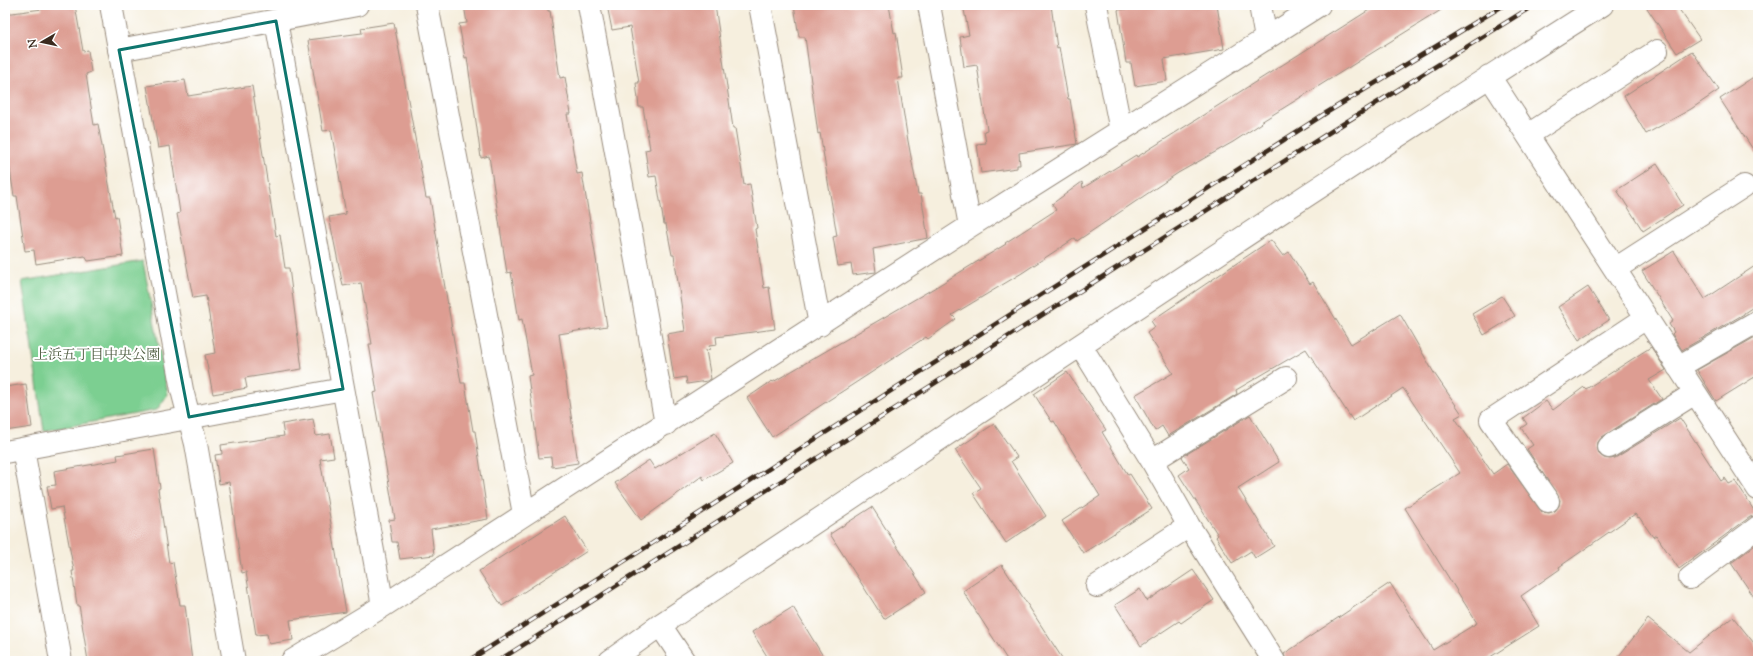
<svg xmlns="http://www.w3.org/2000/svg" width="1763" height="666" font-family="'Sorts Mill Goudy','Noto Serif JP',serif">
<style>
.green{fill:#7ccf91;stroke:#5c7c58}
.building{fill:#dd9d92}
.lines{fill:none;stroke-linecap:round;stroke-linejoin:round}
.street-casing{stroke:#988c7e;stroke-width:24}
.street{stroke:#fff;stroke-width:22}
.rail-casing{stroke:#3b2a1e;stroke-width:4.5}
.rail{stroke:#fff;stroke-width:3;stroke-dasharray:9;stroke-linecap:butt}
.marked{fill:none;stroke:#0f766e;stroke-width:3;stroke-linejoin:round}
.labels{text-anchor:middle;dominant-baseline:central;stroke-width:4;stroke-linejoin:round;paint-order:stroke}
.park-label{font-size:14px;fill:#4e5c40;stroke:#fff}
</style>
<rect width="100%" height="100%" fill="#fff"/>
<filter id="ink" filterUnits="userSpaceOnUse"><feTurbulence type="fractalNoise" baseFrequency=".025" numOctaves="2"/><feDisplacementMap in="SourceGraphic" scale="8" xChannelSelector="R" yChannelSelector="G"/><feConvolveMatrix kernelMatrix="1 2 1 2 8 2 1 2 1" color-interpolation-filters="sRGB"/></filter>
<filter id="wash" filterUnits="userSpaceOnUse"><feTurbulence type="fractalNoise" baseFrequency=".012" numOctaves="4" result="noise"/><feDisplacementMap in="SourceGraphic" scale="16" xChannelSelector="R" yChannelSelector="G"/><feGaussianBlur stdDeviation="0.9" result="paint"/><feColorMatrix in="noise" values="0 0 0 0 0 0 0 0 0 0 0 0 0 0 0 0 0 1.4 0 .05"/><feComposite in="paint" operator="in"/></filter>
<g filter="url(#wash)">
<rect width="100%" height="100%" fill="#f6efde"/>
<!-- green -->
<path class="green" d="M 143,261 L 168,394 L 157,410 L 44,431 L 22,281 Z"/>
<g id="blocks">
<!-- building -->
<path class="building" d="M 41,5 L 75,5 L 83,51 L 88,50 L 91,72 L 86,74 L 89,94 L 94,125 L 98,124 L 115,217 L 117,216 L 123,256 L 88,261 L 85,256 L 36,264 L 34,250 L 25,251 L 17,196 L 14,196 L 10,170 L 5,132 L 5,14 L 42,9 Z
M 464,5 L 547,5 L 548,11 L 550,11 L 560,78 L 565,77 L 571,114 L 567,114 L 577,174 L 582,173 L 607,326 L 559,334 L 578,463 L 552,467 L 551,457 L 539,458 L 528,376 L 532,375 L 522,319 L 519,320 L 511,272 L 507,273 L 489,156 L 481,158 L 467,57 L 465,58 L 459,24 L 467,23 Z
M 607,5 L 715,5 L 733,128 L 735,128 L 744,185 L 750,184 L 757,228 L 755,229 L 764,288 L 769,287 L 775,329 L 716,337 L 717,345 L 709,346 L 710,349 L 706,350 L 711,379 L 707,381 L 687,384 L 686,377 L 674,379 L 667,334 L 685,331 L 674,255 L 672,255 L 666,224 L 664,224 L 656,176 L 649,177 L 645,150 L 650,149 L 643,107 L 639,107 L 636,83 L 639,83 L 630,27 L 612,30 Z
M 794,5 L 889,5 L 894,33 L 896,32 L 903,78 L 898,78 L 908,141 L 918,194 L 921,194 L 928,238 L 873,249 L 876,272 L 853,275 L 851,264 L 838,266 L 833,237 L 837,236 L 820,133 L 818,134 L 805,37 L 799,37 Z
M 963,5 L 1051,5 L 1057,48 L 1059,47 L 1068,99 L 1070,99 L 1077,144 L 1019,153 L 1020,165 L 1017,165 L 1017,168 L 981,173 L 977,144 L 986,143 L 984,131 L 987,130 L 977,65 L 964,67 L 960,37 L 969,35 Z
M 1132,5 L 1217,5 L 1224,49 L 1164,59 L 1167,81 L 1135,86 L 1131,63 L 1126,63 L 1118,10 L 1133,8 Z
M 1377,5 L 1449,5 L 1261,122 L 1262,123 L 1233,142 L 1178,173 L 1077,241 L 1075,238 L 1022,273 L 952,315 L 956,319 L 928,339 L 926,337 L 772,437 L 747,398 L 772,381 L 773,382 L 936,287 L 1006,244 L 1005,243 L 1056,210 L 1052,204 L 1082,182 L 1083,188 L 1136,155 L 1137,157 Z
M 1645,5 L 1676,5 L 1700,39 L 1677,53 Z
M 394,23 L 426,198 L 430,198 L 461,383 L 465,383 L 473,431 L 475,431 L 488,519 L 431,529 L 434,555 L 400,559 L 397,542 L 392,542 L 389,520 L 395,519 L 373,393 L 377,392 L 369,344 L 372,344 L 361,283 L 343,286 L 329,217 L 346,214 L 331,130 L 323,131 L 308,40 L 362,33 L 361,28 Z
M 1692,51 L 1719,90 L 1691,109 L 1646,134 L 1624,96 Z
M 1758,74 L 1758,157 L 1720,99 Z
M 185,80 L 188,96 L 252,86 L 276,236 L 280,235 L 285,268 L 289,268 L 302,369 L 245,378 L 247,388 L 213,394 L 205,355 L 215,353 L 206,296 L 193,298 L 177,214 L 180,213 L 170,146 L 158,148 L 147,86 Z
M 1657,164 L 1683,205 L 1643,231 L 1617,190 Z
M 1271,240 L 1283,256 L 1289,252 L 1310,284 L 1313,282 L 1351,344 L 1400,314 L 1434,373 L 1462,414 L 1455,418 L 1493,474 L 1507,464 L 1542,512 L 1549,513 L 1555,511 L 1559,506 L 1560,500 L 1527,449 L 1533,445 L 1521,428 L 1527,424 L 1523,418 L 1546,401 L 1553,410 L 1584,387 L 1586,389 L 1651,347 L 1666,370 L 1649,380 L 1662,399 L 1602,437 L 1598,442 L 1597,447 L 1599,454 L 1604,458 L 1610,459 L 1615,458 L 1680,418 L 1721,481 L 1725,478 L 1729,484 L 1735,481 L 1757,515 L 1750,517 L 1679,569 L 1656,535 L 1653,537 L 1639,517 L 1638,518 L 1635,514 L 1559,567 L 1560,569 L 1521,596 L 1539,626 L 1484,661 L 1286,661 L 1284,654 L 1390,583 L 1433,650 L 1477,623 L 1405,508 L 1460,473 L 1403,388 L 1353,421 L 1306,349 L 1236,390 L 1237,394 L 1168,436 L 1162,426 L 1155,431 L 1135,395 L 1173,373 L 1147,333 L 1155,327 L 1151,321 Z
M 1674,251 L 1705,299 L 1758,264 L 1758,304 L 1744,313 L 1744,314 L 1682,350 L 1672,334 L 1674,332 L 1669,324 L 1673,321 L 1642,271 Z
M 1588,287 L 1609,320 L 1579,340 L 1558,307 Z
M 1502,296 L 1515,316 L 1484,335 L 1472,314 Z
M 1757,336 L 1758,375 L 1716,401 L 1697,370 Z
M 1067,372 L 1106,430 L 1102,432 L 1128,475 L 1130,474 L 1152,509 L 1083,553 L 1062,521 L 1100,496 L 1054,421 L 1052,422 L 1034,394 Z
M 26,384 L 32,427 L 5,431 L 5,387 Z
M 1250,415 L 1279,462 L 1238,488 L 1274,546 L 1255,558 L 1251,551 L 1232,563 L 1216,537 L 1218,535 L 1179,475 L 1189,468 L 1182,457 Z
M 313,419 L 316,436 L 330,434 L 334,457 L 320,459 L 346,612 L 290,620 L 293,640 L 269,644 L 267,634 L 256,635 L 246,572 L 242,573 L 229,482 L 219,484 L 215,455 L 222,454 L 221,445 L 284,436 L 282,424 Z
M 994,424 L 1017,457 L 1011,461 L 1046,516 L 1006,543 L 973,493 L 981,488 L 955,450 Z
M 715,433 L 733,463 L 704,480 L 702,476 L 641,520 L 615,483 L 649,460 L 655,469 Z
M 154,449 L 160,488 L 158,489 L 169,563 L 173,562 L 180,605 L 185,605 L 192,661 L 88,661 L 79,605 L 77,605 L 72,571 L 74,571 L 62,507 L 51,509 L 47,486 L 56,485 L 54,471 L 118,460 L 117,455 Z
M 872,507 L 926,592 L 884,619 L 830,534 Z
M 565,516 L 587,551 L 502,606 L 479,571 Z
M 1758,543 L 1758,603 L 1731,563 Z
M 1002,565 L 1064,661 L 1008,661 L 963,591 Z
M 1193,570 L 1214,600 L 1181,623 L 1179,621 L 1141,646 L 1115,605 L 1140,589 L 1147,601 Z
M 793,607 L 826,661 L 770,661 L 752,632 Z
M 1733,617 L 1758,648 L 1758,661 L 1615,661 L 1648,619 L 1689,652 Z"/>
</g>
</g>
<g filter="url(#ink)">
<use href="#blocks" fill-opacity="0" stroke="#988c7e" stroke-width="1"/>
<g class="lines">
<!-- street casing -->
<g class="street-casing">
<path id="street" d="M 111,5 L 182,390 L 196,444 L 234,661
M 427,5 L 524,514
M 589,5 L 666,424
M 760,5 L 820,325
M 929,5 L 970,226
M 1096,5 L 1121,131
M 1260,5 L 1266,39
M 276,21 L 383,606
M 119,50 L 357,5
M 1489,76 L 1758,489
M 1528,135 L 1657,51
M 1615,269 L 1744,186
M 1081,346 L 1152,461 L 1189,526 L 1274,661
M 1678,367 L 1758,321
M 1609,447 L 1695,393
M 23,449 L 61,661
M 5,452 L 343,389
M 1152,461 L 1286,378
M 1548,501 L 1491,420 L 1646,318
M 1690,578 L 1758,527
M 1097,586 L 1189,526
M 660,625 L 684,661
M 292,661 L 383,606 L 970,226 L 1319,5
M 610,661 L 660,625 C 973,418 1284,206 1602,5"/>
</g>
<!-- street -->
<use href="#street" class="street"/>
<!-- rail casing -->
<g class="rail-casing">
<path id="rail" d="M 468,661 L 1326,113 L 1504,5
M 498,661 L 1330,132 L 1534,5"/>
</g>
<!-- rail -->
<use href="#rail" class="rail"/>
</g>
</g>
<!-- marked area -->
<path class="marked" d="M 276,21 L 343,389 L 189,417 L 119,50 Z"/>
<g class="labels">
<!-- park labels -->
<g class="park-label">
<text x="97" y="356">上浜五丁目中央公園</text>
</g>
</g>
<!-- margin -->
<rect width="1763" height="666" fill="none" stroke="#fff" stroke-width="20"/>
<!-- north arrow -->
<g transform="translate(42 42) rotate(261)" stroke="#ffffff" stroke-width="3" paint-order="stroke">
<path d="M0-3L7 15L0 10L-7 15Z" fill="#3b2a1e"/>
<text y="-6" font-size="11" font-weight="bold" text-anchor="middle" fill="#3b2a1e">N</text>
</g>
</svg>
